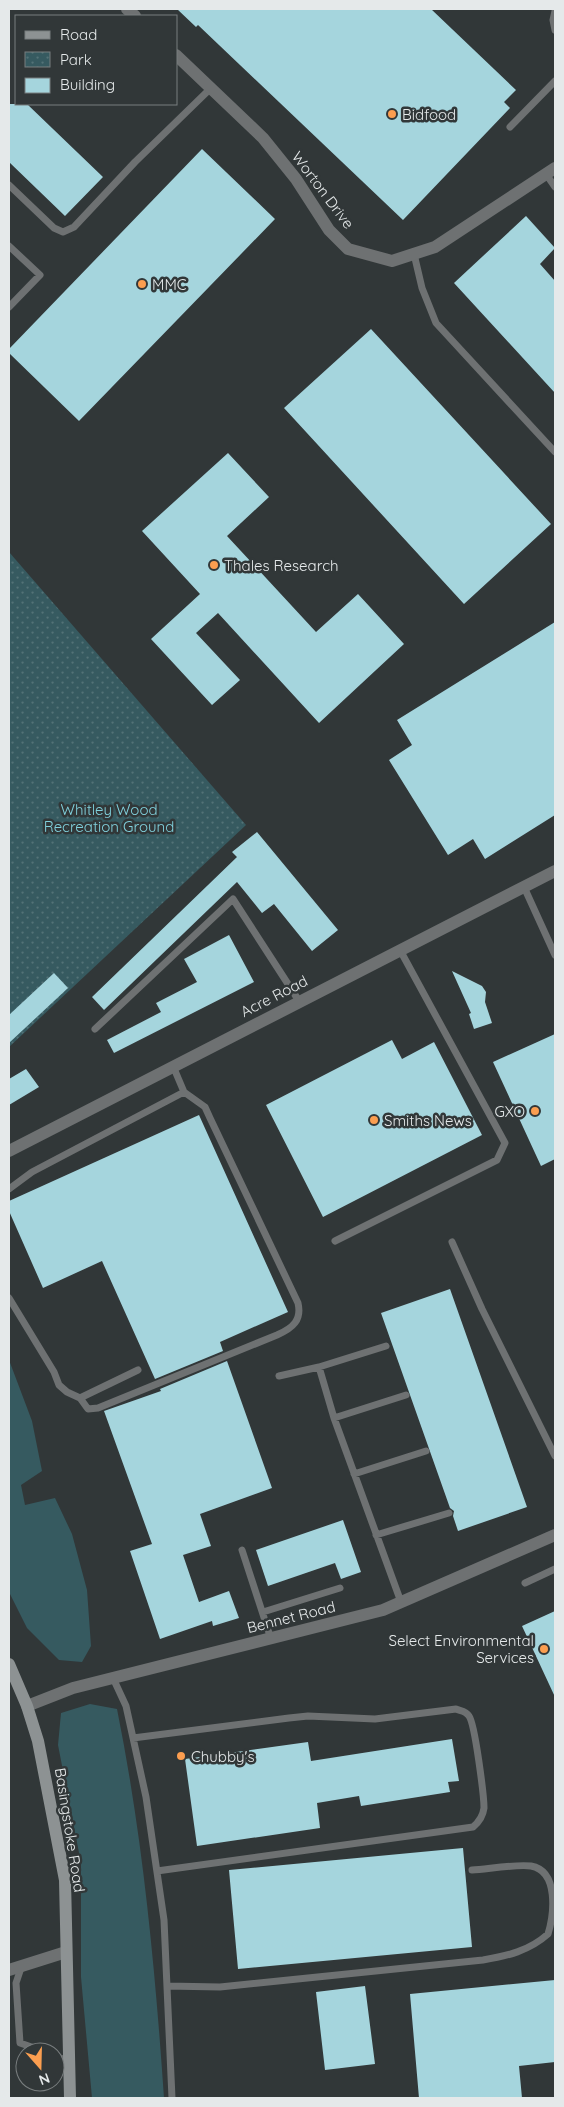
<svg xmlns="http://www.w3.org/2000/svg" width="564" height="2107" font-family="Quicksand,sans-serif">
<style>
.grass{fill:#365a60}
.park{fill:url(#park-dots)}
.building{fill:#a5d5dd}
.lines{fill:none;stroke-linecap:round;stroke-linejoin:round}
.service{stroke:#6e7172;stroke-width:7}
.minor{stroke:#6e7172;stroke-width:12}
.tertiary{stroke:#6e7172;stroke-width:12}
.secondary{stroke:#8d9293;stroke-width:12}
.poi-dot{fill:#fb9e50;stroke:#313738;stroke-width:2}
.labels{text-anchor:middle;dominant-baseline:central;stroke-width:5;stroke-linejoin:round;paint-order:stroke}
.poi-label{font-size:15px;fill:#e5e9ea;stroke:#313738;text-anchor:start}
.street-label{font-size:15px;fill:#e5e9ea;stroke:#313738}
.park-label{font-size:15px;fill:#81d2de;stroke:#313738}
</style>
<defs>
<pattern id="park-dots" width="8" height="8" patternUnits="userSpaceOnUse" patternTransform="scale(1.25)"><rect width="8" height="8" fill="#365a60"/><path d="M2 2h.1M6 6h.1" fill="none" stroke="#537277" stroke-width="1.8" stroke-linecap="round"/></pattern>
</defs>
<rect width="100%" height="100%" fill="#313738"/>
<!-- grass -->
<path class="grass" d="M 9,1360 L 32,1421 L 42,1471 L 21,1485 L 25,1505 L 55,1498 L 72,1534 L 87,1590 L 91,1646 L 82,1662 L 59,1660 L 27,1628 L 9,1592 Z
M 90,1704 L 117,1709 C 143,1838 155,1967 164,2098 L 92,2098 L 81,1977 L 81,1863 L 58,1745 L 61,1713 Z"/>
<!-- park -->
<path class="park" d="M 9,552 L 246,825 L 9,1047 Z"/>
<!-- building -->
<path class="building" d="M 177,9 L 431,9 L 516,90 L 504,102 L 510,108 L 403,220 L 198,25 L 196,27 Z
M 9,104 L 27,104 L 103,177 L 65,216 L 9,162 Z
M 202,149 L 275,219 L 79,421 L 9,353 L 9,349 Z
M 526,216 L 555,248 L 540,264 L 555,281 L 555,393 L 454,283 Z
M 371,329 L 551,524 L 464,604 L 284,408 Z
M 228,453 L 269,497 L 227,536 L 316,632 L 358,594 L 404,644 L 319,723 L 218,613 L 196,633 L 240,680 L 212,705 L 151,639 L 200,594 L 142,531 Z
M 555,622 L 555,815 L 485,859 L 473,839 L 448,855 L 389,760 L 412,745 L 397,720 Z
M 257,832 L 338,930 L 312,951 L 274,904 L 262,913 L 237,882 L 104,1010 L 92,997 L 237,857 L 232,852 Z
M 229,935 L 254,982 L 114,1053 L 107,1040 L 161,1012 L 156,1003 L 197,982 L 184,959 Z
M 452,971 L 482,986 L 486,992 L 485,1002 L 492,1023 L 474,1029 L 469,1014 L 471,1013 Z
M 54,973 L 68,988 L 9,1043 L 9,1015 Z
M 555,1034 L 555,1159 L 541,1166 L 493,1062 Z
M 392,1040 L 402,1059 L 434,1042 L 482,1135 L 323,1217 L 266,1105 Z
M 26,1069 L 39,1087 L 9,1105 L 9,1079 Z
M 199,1115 L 288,1312 L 220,1342 L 223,1351 L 155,1379 L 102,1261 L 43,1288 L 9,1211 L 9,1201 Z
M 450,1289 L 527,1507 L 458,1531 L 453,1516 L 454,1511 L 450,1508 L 381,1313 Z
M 227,1361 L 272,1488 L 200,1514 L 211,1546 L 183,1555 L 199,1602 L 229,1591 L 239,1618 L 213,1626 L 212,1621 L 160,1639 L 130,1551 L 152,1544 L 104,1411 L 161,1391 L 160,1389 Z
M 343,1520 L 361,1572 L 341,1579 L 335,1563 L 268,1586 L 256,1550 Z
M 555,1611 L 555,1697 L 522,1626 Z
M 452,1739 L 459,1781 L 448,1782 L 450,1792 L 361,1806 L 359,1796 L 317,1803 L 320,1828 L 197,1846 L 185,1759 L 308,1742 L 311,1761 Z
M 463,1848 L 472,1947 L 238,1969 L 229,1870 Z
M 555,1980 L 555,2062 L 519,2066 L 522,2098 L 419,2098 L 410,1994 Z
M 365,1986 L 375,2064 L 325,2070 L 316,1992 Z"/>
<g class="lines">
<!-- service -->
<path class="service" d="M 555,11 L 553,20 L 555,30
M 510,127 L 555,81
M 546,174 L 555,187
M 9,185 L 54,228 L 63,232 L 74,227 L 135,162 L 211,88
M 9,246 L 40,275 L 9,307
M 414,254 L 422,288 L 436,323 L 555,452
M 524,887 L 555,955
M 95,1029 L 233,899 L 299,1001
M 9,1189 L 32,1172 L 184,1092
M 335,1241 L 497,1160 L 505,1143 L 400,950
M 452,1242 L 482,1309 L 555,1456
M 9,1298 L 54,1372 L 59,1385 L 67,1392 L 80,1398 L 88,1409 L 98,1408 L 277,1335 C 293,1328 302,1320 298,1303 L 210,1118 L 205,1107 L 184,1092 L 173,1066
M 319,1367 L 334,1418 L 401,1602
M 279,1376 L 319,1367 L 386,1346
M 80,1398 L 138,1370
M 334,1418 L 406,1395
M 354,1474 L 426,1451
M 376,1535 L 449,1513
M 242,1550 L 271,1639
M 525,1583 L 555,1569
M 263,1612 L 340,1588
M 113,1678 L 126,1706 L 146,1797 L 164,1920 L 172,2098
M 133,1738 L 289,1718 L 308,1716 L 375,1719 L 456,1709 C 461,1711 466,1711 469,1716 C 475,1724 484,1796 484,1808 C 483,1816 479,1822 473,1827 L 157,1871
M 21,1968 L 16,1983 L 20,2043 L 46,2052
M 167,1986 L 220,1987 L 483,1960 C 507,1956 529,1951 548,1934 C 554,1914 559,1871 531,1866 C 516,1864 488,1869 472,1870
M 55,2056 L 68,2061"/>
<!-- minor -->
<path class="minor" d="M 127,9 L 135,16
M 176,55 L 263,138 L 296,179 L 329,230 L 348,249 L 392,261 L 435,247 L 555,168
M 27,1706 L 73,1688 L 383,1610 L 555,1535
M 9,1970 L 66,1952"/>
<!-- tertiary -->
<path class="tertiary" d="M 9,1151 L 555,871"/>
<!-- secondary -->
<path class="secondary" d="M 9,1664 L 27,1706 L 38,1741 L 65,1880 L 70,2098"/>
</g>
<!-- markers -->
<g class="poi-dot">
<circle cx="392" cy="114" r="5"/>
<circle cx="142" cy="284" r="5"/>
<circle cx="214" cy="565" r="5"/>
<circle cx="535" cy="1111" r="5"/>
<circle cx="374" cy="1120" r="5"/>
<circle cx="544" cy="1649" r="5"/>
<circle cx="181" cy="1756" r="5"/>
</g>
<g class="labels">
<!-- poi labels -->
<g class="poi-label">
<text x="402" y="114">Bidfood</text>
<text x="152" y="284">MMC</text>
<text x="224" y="565">Thales Research</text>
<text x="525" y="1111" text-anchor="end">GXO</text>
<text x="384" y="1120">Smiths News</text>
<text x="534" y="1640" text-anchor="end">Select Environmental<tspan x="534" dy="17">Services</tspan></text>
<text x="191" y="1756">Chubby's</text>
</g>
<!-- street labels -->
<g class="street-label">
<text transform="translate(323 190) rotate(53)">Worton Drive</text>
<text transform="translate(274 996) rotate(-27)">Acre Road</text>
<text transform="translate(291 1617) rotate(-14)">Bennet Road</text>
<text transform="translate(70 1830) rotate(81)">Basingstoke Road</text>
</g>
<!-- park labels -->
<g class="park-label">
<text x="109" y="809">Whitley Wood<tspan x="109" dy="17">Recreation Ground</tspan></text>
</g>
</g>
<!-- border -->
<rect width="564" height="2107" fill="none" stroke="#e5e9ea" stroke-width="20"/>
<!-- legend -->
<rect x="15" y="15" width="162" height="90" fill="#313738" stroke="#797e7f"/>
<rect x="25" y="31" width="25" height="8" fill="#8d9293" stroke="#797e7f"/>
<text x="60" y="40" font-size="15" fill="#e5e9ea">Road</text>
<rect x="25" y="52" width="25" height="15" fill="url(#park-dots)" stroke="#797e7f"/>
<text x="60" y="65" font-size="15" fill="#e5e9ea">Park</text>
<rect x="25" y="78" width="25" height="15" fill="#a5d5dd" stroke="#797e7f"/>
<text x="60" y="90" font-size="15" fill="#e5e9ea">Building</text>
<!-- north arrow -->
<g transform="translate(40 2067) rotate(160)"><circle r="24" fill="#313738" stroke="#797e7f"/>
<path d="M0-4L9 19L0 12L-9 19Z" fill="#fb9e50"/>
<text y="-8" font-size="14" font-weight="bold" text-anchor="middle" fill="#e5e9ea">N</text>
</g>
</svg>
